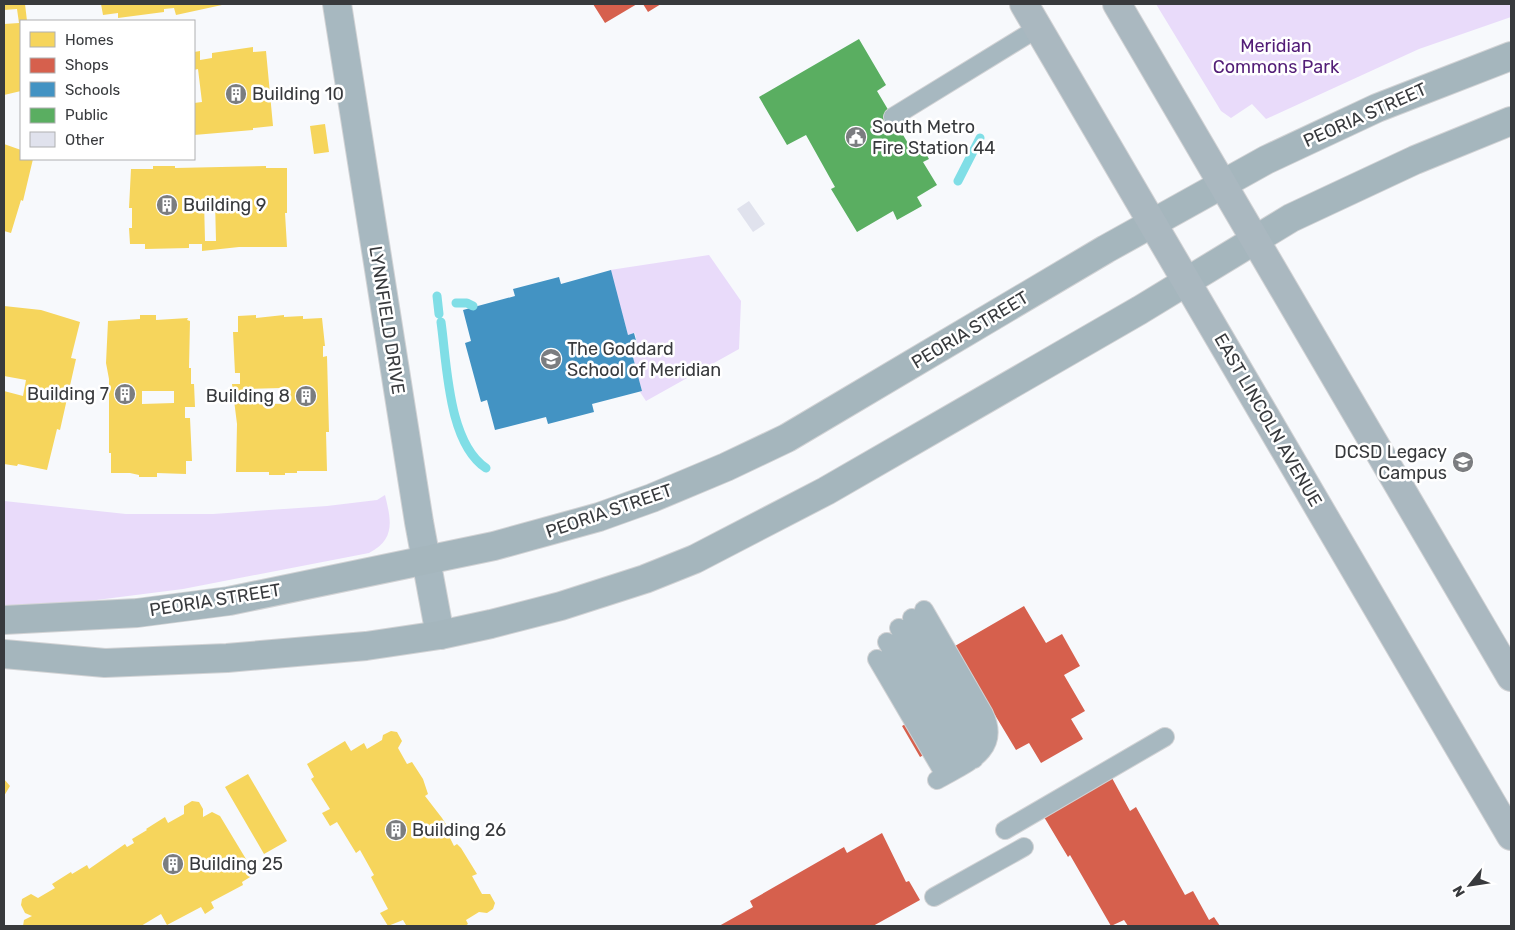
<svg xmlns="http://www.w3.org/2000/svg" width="1515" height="930" font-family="Rubik,sans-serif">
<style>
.green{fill:#e9dbfa}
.homes{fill:#f6d55c;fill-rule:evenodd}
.shops{fill:#d6604d}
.schools{fill:#4393c3}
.public{fill:#5aae61}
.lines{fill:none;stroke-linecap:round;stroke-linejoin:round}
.stream{stroke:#80dee6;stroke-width:9}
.building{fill:#e0e2ed}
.lane-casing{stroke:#d2d3d5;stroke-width:20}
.street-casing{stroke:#d2d3d5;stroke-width:30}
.secondary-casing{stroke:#d2d3d5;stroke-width:30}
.primary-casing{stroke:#d2d3d5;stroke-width:30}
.lane{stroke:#a7b8c0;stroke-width:18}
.street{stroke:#a7b8c0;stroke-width:28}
.secondary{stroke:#a5b6bd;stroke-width:28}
.primary{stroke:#aab8c0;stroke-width:28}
.labels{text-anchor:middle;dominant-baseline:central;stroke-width:5;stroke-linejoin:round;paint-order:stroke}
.park-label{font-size:18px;fill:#531e77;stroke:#fff}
.poi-label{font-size:18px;fill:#383a3d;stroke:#fff;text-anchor:start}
.street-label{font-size:18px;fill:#383a3d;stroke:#fff}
</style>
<rect width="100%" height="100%" fill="#f7f9fc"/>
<!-- green -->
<path class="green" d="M 1156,4 L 1511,4 L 1511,17 L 1419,49 L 1266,119 L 1252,104 L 1231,118 L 1221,111 Z
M 709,255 L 741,301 L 739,349 L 646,401 L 640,392 L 642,391 L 630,346 L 637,344 L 635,333 L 628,335 L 610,270 Z
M 385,495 C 391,520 396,539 369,553 L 183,589 L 65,604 L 4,606 L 4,501 L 126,514 L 213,514 L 327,506 L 377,500 Z"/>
<!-- homes -->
<path class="homes" d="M 4,4 L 25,4 L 27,21 L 21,21 L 21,91 L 4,95 L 4,24 L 19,23 L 17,9 L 4,10 Z
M 101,4 L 222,4 L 222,5 L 176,15 L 174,8 L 164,9 L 164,12 L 118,18 L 118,13 L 103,15 Z
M 253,47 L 253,52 L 266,51 L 273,126 L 253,128 L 253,130 L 194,135 L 194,103 L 202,102 L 198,69 L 194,70 L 194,52 L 200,51 L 200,60 L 212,58 L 212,53 Z
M 325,124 L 329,152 L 314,154 L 310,126 Z
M 4,144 L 21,150 L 21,159 L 33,159 L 23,201 L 21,200 L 11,233 L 4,231 Z
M 153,166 L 175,166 L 175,168 L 266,166 L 266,168 L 287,168 L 287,213 L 285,213 L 287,247 L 239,247 L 202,251 L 202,244 L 189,244 L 189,248 L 145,249 L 145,244 L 130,244 L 129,228 L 132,228 L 132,208 L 129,208 L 131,169 L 153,169 ZM 204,200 L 215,200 L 216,241 L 205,241 Z
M 4,306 L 41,310 L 80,322 L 71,358 L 76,359 L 60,430 L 57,429 L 47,470 L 18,464 L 17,466 L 4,464 L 4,391 L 23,396 L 26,380 L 4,376 Z
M 140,315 L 156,315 L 156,320 L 188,318 L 187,320 L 190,321 L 189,368 L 191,368 L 191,384 L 194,384 L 195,407 L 185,407 L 185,418 L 190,418 L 192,461 L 186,461 L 186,474 L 157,473 L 157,477 L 139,477 L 139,475 L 130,473 L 111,473 L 111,453 L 109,453 L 109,379 L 106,363 L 108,321 L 140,319 ZM 142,391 L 174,391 L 174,403 L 142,404 Z
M 256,315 L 256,318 L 284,315 L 284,317 L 303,316 L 303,319 L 322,318 L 325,346 L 323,346 L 323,357 L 327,356 L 329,432 L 326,432 L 327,471 L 297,471 L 297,473 L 285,473 L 285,475 L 269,475 L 269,472 L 236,472 L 237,424 L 232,384 L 240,384 L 240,373 L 235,373 L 233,332 L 238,332 L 238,316 ZM 281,388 L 286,388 L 286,404 L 243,403 L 243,389 Z
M 391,731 L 397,732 L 402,741 L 398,748 L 407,764 L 412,762 L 423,779 L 428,794 L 425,796 L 442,818 L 452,834 L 449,836 L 454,846 L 457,844 L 461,848 L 477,874 L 472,876 L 482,894 L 490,894 L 495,903 L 493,909 L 487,913 L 479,912 L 466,920 L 468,924 L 465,926 L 404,926 L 406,925 L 403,920 L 388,926 L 380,913 L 388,909 L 371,877 L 374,875 L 360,850 L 356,853 L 337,822 L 330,826 L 322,813 L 330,809 L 311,779 L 314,777 L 307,764 L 345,741 L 351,751 L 364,743 L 367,749 L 382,740 L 383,735 Z
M 248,774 L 287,841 L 264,854 L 225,787 Z
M 4,779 L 10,786 L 4,796 Z
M 192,801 L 199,802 L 203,809 L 203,817 L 212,812 L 220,816 L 255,874 L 242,882 L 243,885 L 211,902 L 214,908 L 205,914 L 201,907 L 167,925 L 161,914 L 141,926 L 23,926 L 24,920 L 32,916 L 25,913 L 21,905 L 22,899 L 31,894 L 38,898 L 55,888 L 52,884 L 71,872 L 72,874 L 87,865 L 89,869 L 125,844 L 127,847 L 134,843 L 132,839 L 147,830 L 146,829 L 165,817 L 168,823 L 184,814 L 184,806 Z"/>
<!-- shops -->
<path class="shops" d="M 593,4 L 637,4 L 605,23 Z
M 643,4 L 661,4 L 648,12 Z
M 1024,606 L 1046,643 L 1062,634 L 1080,666 L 1064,675 L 1085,711 L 1071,719 L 1083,739 L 1041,763 L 1029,743 L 1016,750 L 995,715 L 920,757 L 902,726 L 977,683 L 955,646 Z
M 1112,778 L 1130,811 L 1136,807 L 1185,895 L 1193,891 L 1209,920 L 1214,917 L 1220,926 L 1128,926 L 1124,920 L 1111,926 L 1070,855 L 1068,857 L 1044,817 Z
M 882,833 L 906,882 L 909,881 L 920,900 L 873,926 L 719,926 L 753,907 L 750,901 L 844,847 L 847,853 Z"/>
<!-- schools -->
<path class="schools" d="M 611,270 L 628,335 L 634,333 L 637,344 L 630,346 L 642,391 L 592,404 L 594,412 L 548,424 L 546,417 L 495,430 L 487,400 L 481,402 L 465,343 L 471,341 L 463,310 L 515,296 L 513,289 L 559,277 L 561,284 Z"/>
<!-- public -->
<path class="public" d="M 859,39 L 886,85 L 877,91 L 909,145 L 918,140 L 929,159 L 923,162 L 937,185 L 917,197 L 922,206 L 897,220 L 893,211 L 857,232 L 831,189 L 835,187 L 806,135 L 787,145 L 759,97 Z"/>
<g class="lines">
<!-- stream -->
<path class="stream" d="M 958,181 L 980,138
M 437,296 L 439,314
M 456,303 L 467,303 L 473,306
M 441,322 C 447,364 448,443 486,468"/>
</g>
<!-- building -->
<path class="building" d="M 749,201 L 765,224 L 753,232 L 737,209 Z"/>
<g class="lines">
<!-- lane casing -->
<g class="lane-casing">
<path id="lane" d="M 893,117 L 1038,28
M 924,610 L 984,714 C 1002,752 964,764 937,780
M 912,618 L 985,746
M 899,628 L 974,759
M 887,642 L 960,767
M 877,659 L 945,775
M 1005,830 L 1165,737
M 934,897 L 1024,847"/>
</g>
<!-- street casing -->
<g class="street-casing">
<path id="street" d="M 337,4 L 419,522 L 440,635"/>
</g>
<!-- secondary casing -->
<g class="secondary-casing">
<path id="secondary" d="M 4,620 L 137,613 L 229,601 L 494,546 L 599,517 L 652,498 L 726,467 L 787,438 L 1106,249 L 1266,160 L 1377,108 L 1511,56
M 4,654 L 105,663 L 227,658 L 366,646 L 440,635 L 491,624 L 561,606 L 645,579 L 695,559 L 826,491 L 1140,310 L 1291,218 L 1415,160 L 1511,121"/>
</g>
<!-- primary casing -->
<g class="primary-casing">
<path id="primary" d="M 1024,4 L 1511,836
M 1117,4 L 1511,677"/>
</g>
<!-- lane -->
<use href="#lane" class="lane"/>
<!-- street -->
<use href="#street" class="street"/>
<!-- secondary -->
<use href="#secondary" class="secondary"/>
<!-- primary -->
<use href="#primary" class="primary"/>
</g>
<!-- icons -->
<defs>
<g id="building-disc" transform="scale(1.125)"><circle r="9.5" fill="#7b7d80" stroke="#fff"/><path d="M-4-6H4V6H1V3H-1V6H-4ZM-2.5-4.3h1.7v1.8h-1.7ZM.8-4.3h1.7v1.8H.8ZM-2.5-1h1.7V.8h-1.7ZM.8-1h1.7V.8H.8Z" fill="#fff"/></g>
<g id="civic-disc" transform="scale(1.125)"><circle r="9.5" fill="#7b7d80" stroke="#fff"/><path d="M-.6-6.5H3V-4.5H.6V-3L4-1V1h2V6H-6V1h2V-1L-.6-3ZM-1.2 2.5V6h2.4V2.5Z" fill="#fff"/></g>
<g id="school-disc" transform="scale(1.125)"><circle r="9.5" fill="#7b7d80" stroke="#fff"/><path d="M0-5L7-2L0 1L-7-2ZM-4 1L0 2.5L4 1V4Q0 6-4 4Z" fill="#fff"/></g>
</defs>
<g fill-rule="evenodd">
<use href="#building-disc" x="236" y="94"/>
<use href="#civic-disc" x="856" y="137"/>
<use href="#building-disc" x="167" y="205"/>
<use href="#school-disc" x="551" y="359"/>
<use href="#building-disc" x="125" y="394"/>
<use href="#building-disc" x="306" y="396"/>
<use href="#school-disc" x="1463" y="462"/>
<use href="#building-disc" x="396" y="830"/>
<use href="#building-disc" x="173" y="864"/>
</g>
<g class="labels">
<!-- park labels -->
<g class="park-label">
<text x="1276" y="46">Meridian<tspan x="1276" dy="21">Commons Park</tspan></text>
</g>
<!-- poi labels -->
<g class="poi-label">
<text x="252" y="94">Building 10</text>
<text x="872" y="127">South Metro<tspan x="872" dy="21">Fire Station 44</tspan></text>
<text x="183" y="205">Building 9</text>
<text x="567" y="349">The Goddard<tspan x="567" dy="21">School of Meridian</tspan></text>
<text x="109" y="394" text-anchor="end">Building 7</text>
<text x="290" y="396" text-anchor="end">Building 8</text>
<text x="1447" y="452" text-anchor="end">DCSD Legacy<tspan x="1447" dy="21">Campus</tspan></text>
<text x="412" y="830">Building 26</text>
<text x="189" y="864">Building 25</text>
</g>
<!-- street labels -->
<g class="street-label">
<text transform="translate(1365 115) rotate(-24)">PEORIA STREET</text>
<text transform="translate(387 320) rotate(81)">LYNNFIELD DRIVE</text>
<text transform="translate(970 330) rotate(-31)">PEORIA STREET</text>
<text transform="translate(1268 420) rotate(60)">EAST LINCOLN AVENUE</text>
<text transform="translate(609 511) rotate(-19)">PEORIA STREET</text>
<text transform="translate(215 600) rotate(-9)">PEORIA STREET</text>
</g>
</g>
<!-- border -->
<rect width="1515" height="930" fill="none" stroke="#383a3d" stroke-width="10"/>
<!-- legend -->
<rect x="20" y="20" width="175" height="140" fill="#ffffff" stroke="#afb0b1"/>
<rect x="30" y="32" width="25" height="15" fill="#f6d55c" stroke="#afb0b1"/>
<text x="65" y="45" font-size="15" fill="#383a3d">Homes</text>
<rect x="30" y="58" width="25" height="15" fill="#d6604d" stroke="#afb0b1"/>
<text x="65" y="70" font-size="15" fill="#383a3d">Shops</text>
<rect x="30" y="82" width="25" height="15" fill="#4393c3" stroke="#afb0b1"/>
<text x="65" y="95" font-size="15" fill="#383a3d">Schools</text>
<rect x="30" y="108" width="25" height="15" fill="#5aae61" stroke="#afb0b1"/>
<text x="65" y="120" font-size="15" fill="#383a3d">Public</text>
<rect x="30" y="132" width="25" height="15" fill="#e0e2ed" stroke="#afb0b1"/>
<text x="65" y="145" font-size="15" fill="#383a3d">Other</text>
<!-- north arrow -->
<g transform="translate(1470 885) rotate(240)" stroke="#ffffff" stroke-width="4" paint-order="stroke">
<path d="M0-4L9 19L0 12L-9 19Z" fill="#383a3d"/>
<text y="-8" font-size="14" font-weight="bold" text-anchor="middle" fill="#383a3d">N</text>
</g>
</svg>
